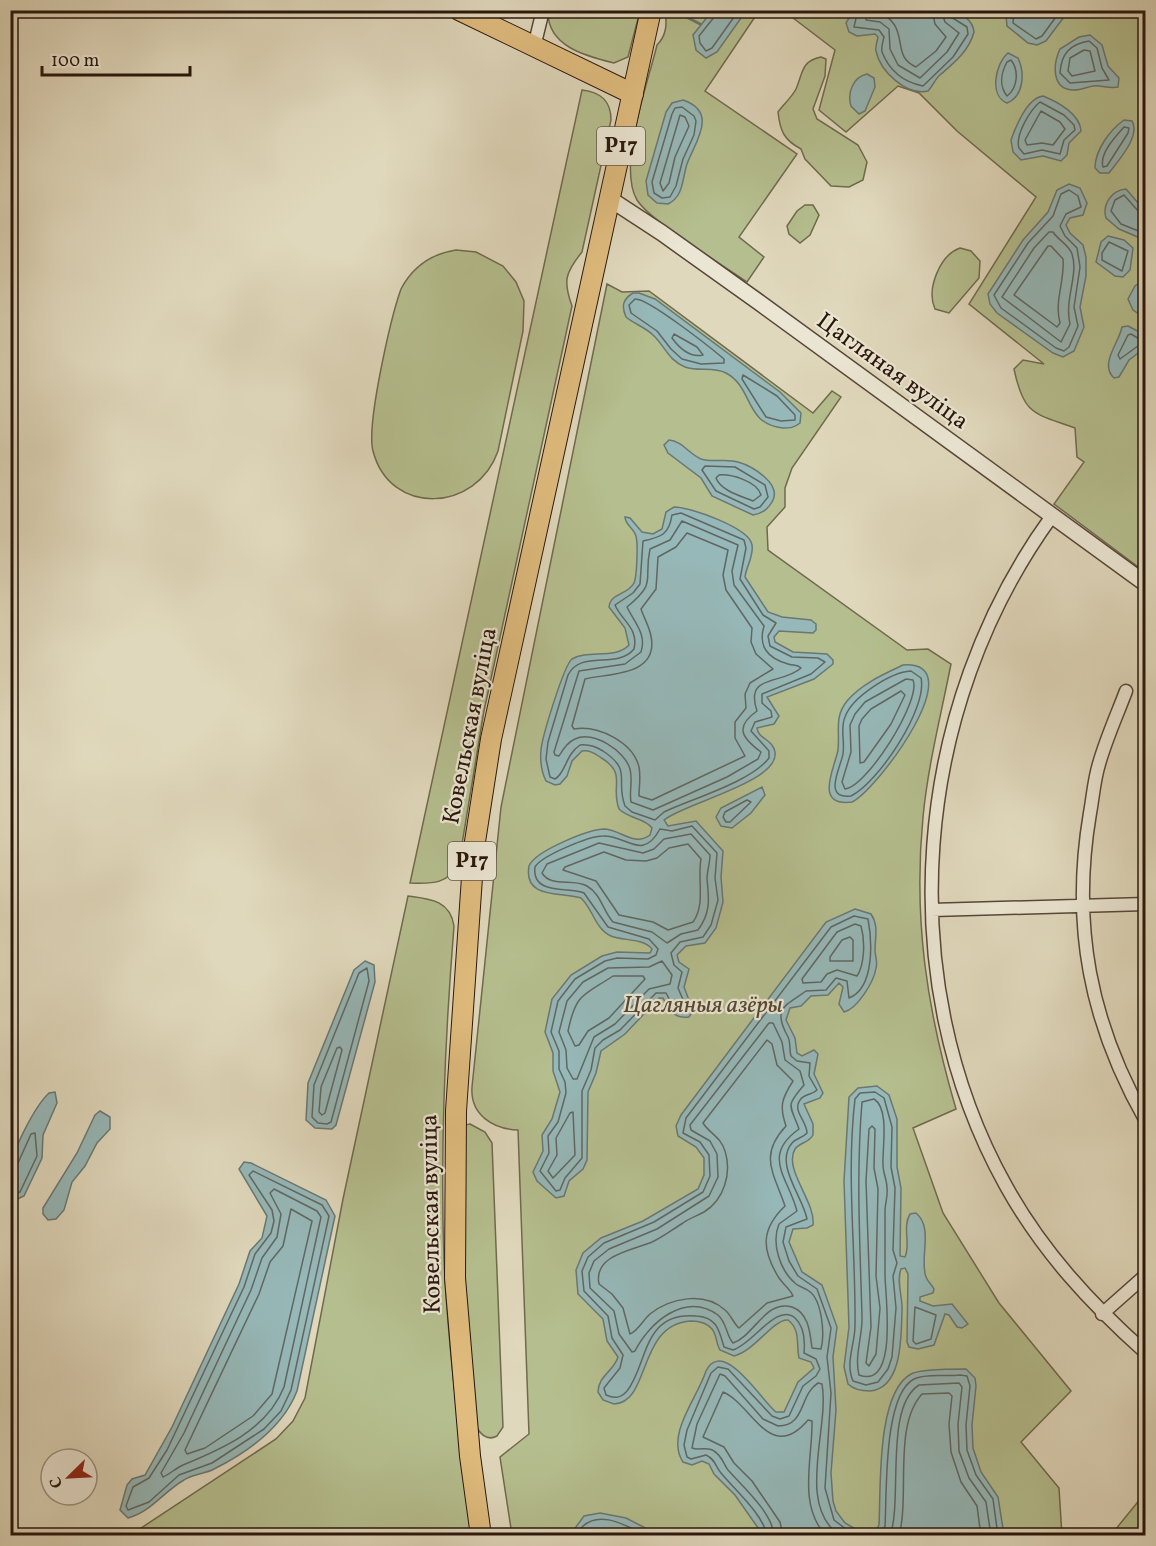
<svg xmlns="http://www.w3.org/2000/svg" width="1156" height="1546" font-family="Vollkorn,serif">
<style>
.green{fill:#b5be8e;stroke:#6f6a4d;stroke-width:1.5}
.water{fill:#96b8b8;stroke:#6a7773;stroke-width:1.5}
.lines{fill:none;stroke-linecap:round;stroke-linejoin:round}
.shore{stroke:#606762;stroke-width:1.5}
.stream{stroke:#6a7773;stroke-width:3}
.minor-casing{stroke:#574638;stroke-width:15}
.tertiary-casing{stroke:#574638;stroke-width:18}
.primary-casing{stroke:#29160c;stroke-width:22}
.trunk-casing{stroke:#29160c;stroke-width:22}
.minor{stroke:#ebe6d3;stroke-width:12}
.tertiary{stroke:#ebe6d3;stroke-width:15}
.primary{stroke:#e0bc7e;stroke-width:20}
.trunk{stroke:#e0bc7e;stroke-width:20}
.labels{text-anchor:middle;dominant-baseline:central;stroke-width:4.5;stroke-linejoin:round;paint-order:stroke}
.shield{fill:#ebe6d3;stroke:#635448;stroke-width:1.5}
.shield-label{font-size:22px;font-weight:bold;fill:#29160c}
.street-label{font-size:24px;fill:#29160c;stroke:#ebe6d3}
.park-label{font-size:24px;font-style:italic;fill:#534833;stroke:#ebe6d3}
</style>
<rect width="100%" height="100%" fill="#e0d8bc"/>
<filter id="stains"><feTurbulence type="fractalNoise" baseFrequency=".00333" numOctaves="4"/><feColorMatrix values="0 0 0 0 .2 0 0 0 0 .09 0 0 0 0 .02 0 0 0 .5 -.17"/></filter>
<radialGradient id="worn" r=".72"><stop offset=".6" stop-color="#630" stop-opacity="0"/><stop offset="1" stop-color="#630" stop-opacity=".3"/></radialGradient>
<!-- green -->
<path class="green" d="M 548,11 L 640,11 L 628,57 L 614,63 C 585,56 547,46 548,11 Z
M 665,11 L 759,11 L 705,91 L 797,154 L 739,237 L 764,257 L 747,282 C 723,265 650,221 637,200 C 617,166 648,83 657,45 C 667,35 667,23 665,11 Z
M 784,11 L 1145,11 L 1145,572 L 1054,504 L 1084,462 L 1077,457 L 1075,428 C 1034,413 1024,416 1014,369 L 1023,360 L 1044,364 L 969,304 L 1036,197 L 957,131 L 919,93 L 898,86 L 846,132 L 819,110 L 835,50 Z
M 821,57 L 826,59 L 825,76 L 813,109 L 817,119 L 858,145 L 867,162 L 863,180 L 849,187 L 831,186 L 805,159 L 801,149 C 784,140 780,131 778,112 C 783,105 792,97 796,89 C 803,73 801,61 821,57 Z
M 582,90 C 600,92 611,100 611,120 L 582,252 C 565,273 563,281 572,306 L 484,711 L 459,862 C 449,884 433,884 410,883 Z
M 805,205 L 813,205 L 819,215 L 810,235 L 800,243 L 789,234 L 787,226 L 797,211 Z
M 960,248 L 971,251 L 980,261 L 979,278 L 949,313 L 935,309 C 926,289 940,255 960,248 Z
M 456,250 L 476,252 L 503,266 L 516,282 L 524,301 L 523,331 L 498,451 C 477,512 390,517 373,451 C 366,425 391,317 401,289 C 413,266 431,254 456,250 Z
M 607,284 L 622,292 L 649,291 L 813,413 L 832,391 L 841,397 L 792,468 L 785,488 L 785,507 L 767,527 L 768,550 L 907,650 L 928,649 L 951,664 C 941,715 928,765 923,817 C 913,920 927,1010 956,1109 L 913,1128 L 943,1213 L 999,1303 L 1071,1391 L 1021,1442 L 1059,1488 L 1062,1536 L 512,1535 L 500,1457 L 529,1434 L 518,1130 C 493,1129 470,1115 472,1087 L 501,807 Z
M 408,896 C 430,899 450,900 454,926 C 445,1037 440,1148 444,1259 C 448,1351 461,1444 472,1535 L 129,1536 L 276,1439 L 293,1421 L 305,1398 L 343,1199 Z
M 470,1124 L 485,1132 L 492,1143 L 503,1427 L 497,1436 C 488,1441 482,1436 477,1428 L 463,1304 L 465,1125 Z
M 1145,1493 L 1145,1535 L 1111,1535 Z"/>
<!-- water -->
<path class="water" d="M 712,11 L 746,11 L 717,52 L 706,58 L 696,50 L 693,35 Z
M 853,11 L 895,11 L 899,13 C 918,11 971,2 974,32 C 969,51 954,63 940,75 C 935,79 933,86 928,91 C 906,96 880,71 876,51 C 875,47 877,42 878,37 L 875,34 L 857,36 L 849,32 L 846,23 Z
M 1010,11 L 1067,11 L 1067,13 L 1046,41 L 1037,45 L 1028,43 L 1007,26 L 1006,16 Z
M 1090,35 L 1102,45 L 1108,66 L 1119,78 L 1118,87 C 1109,89 1102,85 1093,86 C 1087,87 1081,90 1074,90 C 1051,90 1053,64 1060,49 L 1079,37 Z
M 1008,53 L 1018,58 C 1025,73 1024,96 1007,103 C 989,96 995,64 1008,53 Z
M 867,74 L 874,78 L 875,87 L 865,111 L 859,114 L 851,106 C 847,93 853,77 867,74 Z
M 1043,96 C 1058,102 1080,114 1081,131 L 1069,143 L 1067,155 L 1061,161 L 1043,156 L 1021,160 L 1013,152 L 1011,140 C 1016,126 1027,98 1043,96 Z
M 683,100 C 719,112 695,142 687,164 C 682,179 684,196 668,204 L 657,203 L 648,195 L 646,181 L 666,112 L 672,103 Z
M 1124,120 L 1132,121 C 1141,136 1118,161 1109,173 L 1100,173 L 1095,168 C 1095,150 1110,130 1124,120 Z
M 1069,184 L 1080,188 L 1087,203 L 1083,215 L 1070,218 L 1066,225 L 1070,233 L 1083,245 L 1086,257 L 1086,276 L 1080,307 L 1084,327 L 1074,351 L 1063,357 L 1053,353 L 997,313 L 990,304 L 988,294 L 1023,240 L 1048,212 L 1057,190 Z
M 1126,189 L 1145,211 L 1145,240 L 1119,229 L 1106,218 C 1102,204 1112,190 1126,189 Z
M 1108,236 L 1124,240 L 1133,248 L 1130,270 L 1123,277 L 1115,276 L 1096,262 L 1101,242 Z
M 1145,279 L 1145,318 L 1133,310 L 1128,299 L 1135,286 Z
M 633,293 L 639,293 L 655,299 L 780,392 L 801,413 L 800,423 C 794,428 790,428 783,428 C 744,424 754,388 726,373 C 713,366 699,372 685,367 C 668,360 665,346 653,335 C 645,327 634,324 626,317 C 621,306 623,299 633,293 Z
M 1128,326 L 1143,334 L 1145,348 L 1129,360 L 1119,377 L 1114,378 C 1099,364 1119,343 1122,327 Z
M 669,440 C 682,441 689,454 701,459 C 713,463 726,458 738,462 C 752,466 783,484 772,502 C 768,509 761,514 753,515 L 712,496 L 701,478 L 668,453 L 664,445 Z
M 674,507 C 690,507 750,528 752,545 C 754,556 746,567 745,577 L 768,612 L 782,617 L 811,620 L 816,624 L 816,630 L 813,633 L 779,631 L 774,637 L 775,642 L 793,652 L 827,654 L 833,660 L 833,664 L 814,679 L 767,697 L 779,716 L 774,724 L 757,728 C 758,739 773,739 775,752 C 780,782 682,804 664,820 L 668,826 L 696,821 L 723,851 L 721,877 L 723,902 L 716,928 L 705,943 L 686,946 L 677,955 L 679,962 L 689,969 L 684,987 L 693,1011 L 689,1017 C 674,1019 669,1010 663,998 L 659,998 L 625,1034 L 601,1051 L 596,1073 L 588,1092 L 587,1160 L 583,1169 L 569,1181 L 564,1196 L 556,1198 L 537,1181 L 533,1172 L 543,1151 L 542,1135 L 552,1119 L 560,1092 L 553,1071 L 553,1053 L 545,1032 L 552,999 L 571,975 L 602,956 L 617,952 L 650,953 L 652,949 C 643,938 623,941 611,936 C 595,929 593,909 581,898 C 561,892 523,899 529,866 C 535,851 589,829 605,829 C 621,830 634,847 650,835 L 652,828 C 645,818 629,819 619,809 C 610,785 628,774 600,757 C 594,753 589,750 582,751 L 572,761 L 567,776 L 560,784 L 555,785 L 546,781 C 541,771 540,761 541,750 C 542,737 564,665 572,659 C 588,649 615,660 629,645 L 625,628 L 609,607 C 610,593 628,595 634,583 C 637,577 638,543 636,536 C 634,528 625,525 625,517 L 630,518 L 642,532 L 653,534 L 662,529 L 666,512 Z
M 903,665 C 974,660 878,789 852,802 C 813,807 835,767 838,750 C 840,731 834,717 847,701 C 861,684 884,674 903,665 Z
M 762,787 L 765,795 L 751,813 L 732,828 L 721,826 L 716,817 L 721,808 Z
M 855,909 L 871,914 C 879,926 875,937 875,950 C 875,956 878,962 876,968 C 874,982 857,1009 844,1012 L 839,1004 L 843,987 L 839,983 L 828,995 L 811,996 L 801,1006 L 790,1008 L 786,1020 L 795,1038 L 797,1053 L 802,1056 L 814,1050 L 818,1054 L 814,1074 L 823,1093 L 820,1098 L 804,1104 L 813,1124 L 813,1135 C 809,1143 800,1142 795,1149 C 783,1169 816,1202 813,1225 L 807,1228 L 793,1229 L 789,1242 L 802,1272 L 822,1285 L 837,1327 L 833,1357 L 836,1410 L 831,1473 L 833,1501 L 836,1511 L 845,1523 L 859,1531 L 875,1532 L 879,1525 C 881,1490 876,1393 911,1374 C 919,1369 955,1369 966,1369 L 975,1378 L 976,1386 L 972,1425 L 973,1448 L 981,1472 L 998,1497 L 1004,1535 L 763,1535 L 735,1495 L 714,1474 L 709,1464 L 702,1461 L 692,1465 L 683,1462 C 665,1435 698,1397 706,1371 C 723,1337 761,1400 776,1412 L 784,1412 L 798,1382 L 814,1368 L 811,1362 L 799,1358 C 796,1345 801,1330 788,1320 C 773,1319 755,1351 734,1356 L 720,1350 C 716,1344 717,1335 712,1329 C 707,1323 698,1321 691,1321 C 637,1324 651,1403 614,1404 L 603,1400 L 598,1392 C 598,1376 614,1371 618,1357 L 607,1341 L 603,1319 L 578,1294 L 576,1270 L 583,1253 L 601,1238 L 643,1221 L 698,1189 L 704,1175 L 704,1158 L 696,1147 L 678,1136 L 676,1126 L 681,1115 L 826,922 Z
M 365,961 L 374,965 L 375,982 L 336,1125 L 332,1129 L 315,1128 L 306,1120 L 308,1083 L 354,970 Z
M 877,1086 L 889,1095 L 897,1119 L 897,1167 L 901,1188 L 900,1256 L 905,1257 C 911,1244 902,1227 910,1214 L 916,1213 C 934,1228 919,1258 926,1277 C 928,1282 932,1285 934,1289 L 933,1293 L 920,1297 L 920,1301 L 933,1306 L 952,1304 L 968,1324 L 962,1328 L 957,1327 L 949,1315 L 945,1314 L 934,1345 L 918,1349 L 909,1347 L 907,1342 L 908,1274 L 905,1268 L 901,1269 C 896,1281 903,1298 902,1311 C 901,1335 903,1388 870,1391 C 862,1391 854,1390 848,1384 L 844,1367 L 849,1327 L 844,1181 L 849,1097 L 858,1088 Z
M 55,1092 L 57,1103 L 43,1135 L 42,1158 L 24,1196 L 11,1202 C 10,1191 9,1179 10,1169 C 13,1149 35,1106 49,1093 Z
M 100,1111 L 110,1117 L 110,1129 L 97,1143 L 85,1166 L 72,1182 L 64,1210 L 56,1219 L 48,1220 L 43,1214 L 43,1208 L 77,1153 L 95,1115 Z
M 244,1162 L 251,1163 L 326,1200 L 335,1216 L 297,1391 C 283,1427 248,1452 214,1469 C 205,1474 193,1474 184,1480 C 163,1492 151,1512 128,1518 L 120,1510 L 127,1485 L 132,1479 L 145,1475 L 172,1427 L 239,1284 L 250,1251 L 262,1238 L 267,1216 L 239,1169 Z
M 600,1513 L 626,1518 L 659,1535 L 570,1535 L 584,1516 Z"/>
<g class="lines">
<!-- shore -->
<path class="shore" d="M 716,10 L 715,16 L 699,36 L 700,43 L 706,51 L 712,48 L 739,10
M 858,10 L 854,27 L 879,30 L 884,37 C 883,41 881,47 882,52 C 889,70 903,82 923,86 L 953,57 L 968,34 L 967,27 L 951,17 L 949,10
M 866,10 L 866,20 L 880,22 L 889,29 L 890,49 L 898,65 L 920,78 L 947,52 L 959,33 L 945,22 L 941,10
M 875,10 C 914,26 888,55 916,67 L 936,51 L 946,37 L 935,24 L 932,10
M 1014,10 L 1013,23 L 1036,39 L 1042,36 L 1061,10
M 1089,41 L 1097,48 L 1102,68 L 1109,80 L 1070,83 L 1060,73 C 1061,54 1070,44 1089,41 Z
M 1084,50 L 1090,51 L 1095,71 L 1072,76 L 1068,71 L 1070,58 Z
M 1011,60 C 1019,70 1018,88 1007,96 C 999,86 1001,73 1007,62 Z
M 1040,102 L 1064,115 L 1074,125 L 1075,130 L 1064,140 L 1060,154 L 1042,150 L 1024,154 L 1019,148 C 1015,135 1030,110 1040,102 Z
M 682,107 L 694,116 L 696,121 L 694,135 L 683,159 L 676,186 L 670,197 L 662,198 L 654,193 L 652,182 L 672,114 L 675,108 Z
M 1041,111 L 1060,122 L 1065,129 L 1053,145 L 1042,143 L 1027,145 L 1025,140 Z
M 680,115 L 685,117 L 689,126 L 675,157 L 669,183 L 663,191 L 660,183 Z
M 1124,127 L 1129,128 L 1128,133 L 1107,166 L 1103,167 C 1099,154 1115,137 1124,127 Z
M 1069,190 L 1078,196 L 1081,207 L 1066,214 L 1060,226 L 1065,236 L 1077,248 L 1080,267 L 1074,307 L 1078,326 L 1069,347 L 1064,351 L 1056,348 L 1001,308 L 994,295 L 1028,243 L 1053,216 L 1061,194 Z
M 1146,214 L 1139,212 L 1124,195 L 1115,200 L 1111,211 L 1121,224 L 1146,234
M 1049,232 L 1053,232 C 1058,240 1069,245 1072,254 C 1079,275 1064,299 1070,324 L 1061,342 L 1002,297 L 1034,248 Z
M 1109,242 L 1128,251 L 1122,271 L 1102,260 L 1102,253 Z
M 1048,246 L 1051,246 L 1063,259 C 1065,281 1054,301 1060,323 L 1057,327 L 1014,295 Z
M 635,299 C 648,298 711,348 724,359 L 724,363 L 701,364 L 682,359 L 671,349 L 657,331 L 631,313 L 629,305 Z
M 674,334 L 697,347 L 703,355 C 690,358 680,349 672,338 Z
M 1131,334 L 1141,340 L 1142,343 L 1120,359 L 1118,355 L 1128,335 Z
M 743,375 L 777,396 L 795,415 L 795,420 L 781,421 L 766,417 L 742,379 Z
M 705,466 L 735,467 L 765,485 L 768,497 L 760,507 L 754,509 L 716,491 L 702,470 Z
M 719,475 C 731,474 757,481 761,495 L 753,501 C 741,496 721,491 716,478 Z
M 681,513 L 744,540 L 746,548 L 740,579 L 763,615 L 776,623 L 768,636 L 770,646 L 792,657 L 818,658 L 825,662 L 811,674 L 762,694 L 762,703 L 771,711 L 772,717 L 755,722 L 751,731 L 769,751 L 769,758 C 751,782 691,799 664,812 L 655,820 L 632,812 L 625,806 C 615,779 633,771 603,751 C 595,746 589,744 580,745 C 565,755 566,773 555,779 L 550,777 L 546,759 L 548,742 L 568,675 C 581,649 617,670 634,649 C 639,628 621,620 615,605 L 633,593 L 640,584 L 643,541 C 661,537 669,535 672,515 Z
M 682,521 L 738,545 L 732,571 L 734,585 L 764,626 C 758,646 767,658 788,664 C 794,666 797,664 801,668 C 783,685 744,673 757,711 C 734,727 742,738 761,752 L 758,759 L 727,777 L 653,810 L 631,802 C 629,791 633,780 630,769 C 625,751 593,730 575,739 C 568,742 563,749 559,756 L 555,755 L 554,752 L 579,671 L 625,664 L 641,652 C 647,634 634,622 627,607 C 658,581 643,582 650,549 L 670,540 Z
M 687,533 L 728,550 L 723,575 L 726,590 L 752,628 L 751,642 L 756,654 L 773,669 L 750,683 L 745,694 L 746,708 L 735,722 L 735,738 L 745,756 L 652,800 L 639,796 C 639,787 641,777 639,767 C 633,742 598,725 574,729 L 572,726 L 585,679 C 610,673 659,676 651,636 C 649,626 644,618 641,609 L 656,589 L 658,557 L 676,547 Z
M 911,671 L 921,678 C 928,708 878,783 851,796 C 822,800 841,766 843,754 C 845,741 840,728 845,717 C 852,697 891,672 911,671 Z
M 906,679 L 913,680 C 922,700 866,788 845,789 L 842,782 L 851,752 L 850,725 L 855,714 L 865,702 Z
M 901,691 L 905,695 L 891,724 L 864,762 L 860,763 L 859,726 L 862,719 L 871,709 Z
M 747,800 L 751,802 L 730,822 L 726,822 L 723,817 L 725,812 Z
M 692,826 L 717,853 L 715,878 L 718,900 L 711,925 L 703,937 L 680,942 L 671,953 L 674,965 L 682,972 L 678,988 L 687,1009 L 683,1011 L 673,1006 L 666,993 L 656,993 L 620,1030 L 603,1040 L 595,1048 L 591,1070 L 582,1091 L 582,1158 L 565,1178 L 560,1190 L 556,1191 L 540,1171 L 549,1153 L 548,1136 L 558,1122 L 566,1093 L 565,1082 L 559,1069 L 559,1051 L 551,1032 L 558,1001 L 575,979 L 605,961 L 617,958 L 648,959 L 656,955 L 658,949 L 649,939 L 608,927 L 584,893 C 568,887 531,895 535,867 C 541,856 589,836 603,836 C 627,835 642,862 660,829 L 672,831 Z
M 691,834 L 710,855 C 710,863 707,871 707,879 C 709,899 711,912 698,930 L 681,934 L 667,943 L 652,932 L 613,922 C 603,911 601,894 587,886 C 573,878 551,888 542,873 L 547,864 L 599,843 L 643,853 L 654,849 L 664,839 Z
M 688,844 L 701,859 C 697,879 706,904 693,922 L 668,930 L 653,922 L 619,915 L 596,881 L 563,870 L 565,867 L 604,852 L 626,860 L 646,861 L 657,858 L 669,848 Z
M 855,924 L 861,926 C 865,940 865,964 857,976 L 837,970 L 827,974 L 821,982 L 803,983 L 802,979 L 837,932 Z
M 850,937 L 853,940 L 853,961 L 830,961 L 830,957 L 842,940 Z
M 662,961 L 672,975 L 670,984 L 649,989 L 615,1024 L 594,1037 L 577,1079 L 573,1079 L 567,1068 L 566,1050 L 559,1032 L 567,1001 L 583,982 L 608,968 L 649,967 Z
M 367,968 L 369,981 L 331,1122 L 327,1124 L 318,1123 L 312,1117 L 314,1085 L 359,973 Z
M 613,976 L 643,976 L 645,979 L 609,1018 L 588,1031 L 579,1045 L 575,1046 L 568,1031 C 576,993 583,996 613,976 Z
M 769,1023 L 773,1023 L 782,1042 L 785,1060 L 800,1071 L 804,1085 C 785,1107 790,1104 799,1129 C 761,1156 788,1177 797,1211 L 779,1224 C 771,1243 780,1271 796,1284 C 800,1287 805,1288 809,1291 C 822,1300 825,1334 821,1349 L 812,1348 C 810,1333 809,1313 792,1307 C 766,1299 754,1336 733,1343 C 726,1335 727,1323 718,1315 C 685,1291 649,1323 635,1351 L 632,1352 L 619,1334 L 614,1311 L 590,1288 L 589,1273 L 594,1261 L 609,1249 L 657,1229 L 709,1196 L 718,1177 L 717,1154 L 710,1141 L 691,1130 L 690,1125 Z
M 767,1040 L 772,1044 L 777,1065 L 793,1081 C 782,1098 779,1106 786,1126 C 758,1156 774,1173 785,1206 C 761,1229 761,1249 779,1278 C 783,1284 791,1290 793,1296 L 767,1303 L 739,1328 C 734,1324 731,1315 725,1310 C 704,1291 670,1298 650,1314 C 643,1320 638,1331 630,1334 L 623,1308 L 612,1294 L 599,1284 C 593,1255 633,1250 652,1242 C 663,1237 673,1229 683,1223 C 690,1218 697,1216 704,1212 C 724,1200 732,1173 725,1151 C 721,1137 709,1133 703,1123 Z
M 340,1047 L 342,1050 L 325,1113 L 322,1115 L 319,1112 L 321,1087 L 337,1048 Z
M 875,1092 L 884,1098 L 892,1127 L 891,1167 L 895,1188 L 893,1250 L 897,1263 L 893,1276 L 896,1308 L 892,1357 L 888,1369 L 878,1382 L 866,1385 L 853,1381 C 845,1363 855,1344 855,1326 C 856,1250 846,1175 855,1099 L 860,1093 Z
M 874,1099 C 890,1109 882,1149 883,1165 C 883,1173 887,1180 887,1188 C 888,1196 885,1204 885,1211 C 885,1232 885,1254 885,1275 C 885,1294 899,1390 859,1375 C 854,1356 863,1335 862,1316 C 860,1244 856,1174 862,1102 Z
M 573,1112 L 575,1155 L 553,1178 L 548,1171 L 557,1155 L 556,1138 L 570,1113 Z
M 872,1126 L 875,1129 L 874,1168 L 878,1189 L 876,1276 L 880,1308 L 876,1354 L 869,1366 L 866,1363 L 871,1327 L 866,1181 L 869,1129 Z
M 10,1166 L 18,1163 L 31,1134 L 35,1133 L 37,1156 L 20,1192 L 10,1195
M 253,1171 L 322,1205 L 329,1216 L 291,1390 L 281,1411 L 264,1429 L 212,1463 L 179,1475 L 149,1502 L 128,1510 L 126,1506 L 133,1487 L 149,1478 L 167,1450 L 244,1287 L 255,1254 L 271,1233 L 274,1221 L 272,1210 L 249,1175 Z
M 274,1189 L 317,1211 L 321,1217 L 284,1387 C 267,1430 222,1449 183,1465 C 176,1468 170,1474 163,1477 L 161,1473 L 184,1433 L 251,1290 L 262,1258 L 277,1237 L 281,1214 L 270,1193 Z
M 291,1209 L 312,1221 L 272,1394 L 253,1416 L 205,1448 L 187,1454 L 185,1450 L 259,1294 L 270,1262 L 283,1246 Z
M 915,1307 L 936,1315 L 931,1339 L 916,1344 L 913,1341 Z
M 576,1536 C 591,1505 625,1524 646,1536
M 767,1536 C 764,1515 734,1489 721,1473 C 715,1466 716,1460 706,1455 L 691,1459 L 687,1457 L 684,1445 L 687,1430 L 711,1373 L 718,1367 L 728,1369 L 772,1416 L 780,1419 L 789,1416 L 803,1386 L 816,1376 L 820,1369 L 816,1359 L 804,1353 C 805,1342 804,1326 795,1318 C 777,1302 752,1345 733,1350 L 724,1347 C 719,1330 717,1317 696,1316 C 642,1311 648,1365 627,1391 C 621,1398 615,1399 606,1395 L 604,1388 L 620,1368 L 623,1355 L 612,1338 L 608,1316 L 584,1291 L 582,1271 L 588,1257 L 604,1243 L 654,1222 L 703,1192 L 710,1176 L 709,1155 L 700,1142 L 683,1133 L 686,1118 L 831,927 L 854,916 L 868,919 C 872,940 875,988 849,998 L 847,981 L 836,978 L 826,990 L 806,991 C 785,1006 772,1008 788,1037 C 791,1043 789,1050 791,1056 L 797,1061 L 810,1063 L 809,1076 L 817,1090 C 812,1095 804,1094 800,1100 C 792,1111 807,1121 807,1133 C 803,1138 796,1138 792,1143 C 774,1164 803,1197 807,1219 L 786,1227 L 783,1242 L 789,1261 L 798,1276 L 817,1289 L 831,1328 L 827,1357 L 831,1393 L 825,1488 L 834,1520 L 855,1536
M 774,1536 C 773,1513 742,1486 728,1470 C 723,1463 722,1456 714,1451 C 707,1446 699,1451 692,1448 L 697,1424 L 720,1374 L 725,1376 L 763,1419 L 778,1426 C 806,1426 799,1395 818,1383 L 822,1384 C 830,1428 795,1504 840,1536
M 783,1536 L 780,1522 L 752,1481 L 734,1463 L 724,1447 L 703,1437 L 723,1392 C 752,1404 770,1465 808,1420 L 812,1421 C 813,1458 797,1504 826,1536
M 880,1536 L 885,1526 C 887,1494 883,1395 914,1379 C 926,1373 946,1377 960,1375 L 967,1376 L 970,1386 L 966,1425 L 967,1450 L 976,1475 L 993,1499 L 998,1536
M 890,1536 C 903,1500 884,1407 919,1385 L 959,1383 L 962,1387 L 958,1424 L 959,1451 L 969,1478 L 986,1502 L 991,1536
M 899,1536 C 910,1495 893,1426 922,1394 L 949,1393 L 952,1396 L 949,1424 L 951,1452 L 961,1482 L 977,1506 L 981,1536"/>
<!-- stream -->
<path class="stream" d="M 673,10 L 700,24"/>
<!-- minor casing -->
<g class="minor-casing">
<path id="minor" d="M 534,47 L 543,10
M 1052,516 C 913,707 890,978 1006,1186 C 1042,1251 1090,1303 1146,1353
M 1126,691 C 1117,715 1106,739 1099,764 C 1094,780 1093,797 1090,813 C 1071,925 1090,1023 1146,1121
M 932,910 L 1146,904
M 1102,1314 L 1146,1275"/>
</g>
<!-- tertiary casing -->
<g class="tertiary-casing">
<path id="tertiary" d="M 610,199 L 662,233 L 760,303 L 1146,584"/>
</g>
<!-- primary casing -->
<g class="primary-casing">
<path id="primary" d="M 459,10 L 633,94"/>
</g>
<!-- trunk casing -->
<g class="trunk-casing">
<path id="trunk" d="M 481,1536 L 470,1456 L 455,1278 L 456,1111 L 474,848 L 491,739 L 651,10"/>
</g>
<!-- minor -->
<use href="#minor" class="minor"/>
<!-- tertiary -->
<use href="#tertiary" class="tertiary"/>
<!-- primary -->
<use href="#primary" class="primary"/>
<!-- trunk -->
<use href="#trunk" class="trunk"/>
</g>
<g class="labels">
<!-- shield labels -->
<g class="shield">
<rect x="597" y="127" width="48" height="38" rx="4.5"/>
<rect x="448" y="842" width="48" height="38" rx="4.5"/>
</g>
<g class="shield-label">
<text x="621" y="146">Р17</text>
<text x="472" y="861">Р17</text>
</g>
<!-- street labels -->
<g class="street-label">
<text transform="translate(892 372) rotate(36)">Цагляная вуліца</text>
<text transform="translate(471 726) rotate(-79)">Ковельская вуліца</text>
<text transform="translate(432 1214) rotate(-91)">Ковельская вуліца</text>
</g>
<!-- park labels -->
<g class="park-label">
<text x="703" y="1006">Цагляныя азёры</text>
</g>
</g>
<!-- margin -->
<rect width="1156" height="1546" fill="none" stroke="#e0d8bc" stroke-width="36"/>
<rect x="12" y="12" width="1132" height="1522" fill="none" stroke="#29160c" stroke-width="3"/>
<rect x="18" y="18" width="1120" height="1510" fill="none" stroke="#29160c" stroke-width="1.5"/>
<!-- north arrow -->
<g transform="translate(69 1477) rotate(246)"><circle r="28" fill="#ebe6d3" stroke="#9d9383" stroke-width="1.5"/>
<path d="M0-4.5L10 22L0 15L-10 22Z" fill="#8f2418"/>
<text y="-9" font-size="16" font-weight="bold" text-anchor="middle" fill="#29160c">С</text>
</g>
<!-- scale -->
<path d="M42 66v9h148v-9" fill="none" stroke="#29160c" stroke-width="3"/>
<text x="51" y="66" font-size="18" fill="#29160c" stroke="#ebe6d3" stroke-width="4.5" paint-order="stroke">100 m</text>
<rect width="100%" height="100%" filter="url(#stains)"/>
<rect width="100%" height="100%" fill="url(#worn)"/>
</svg>
